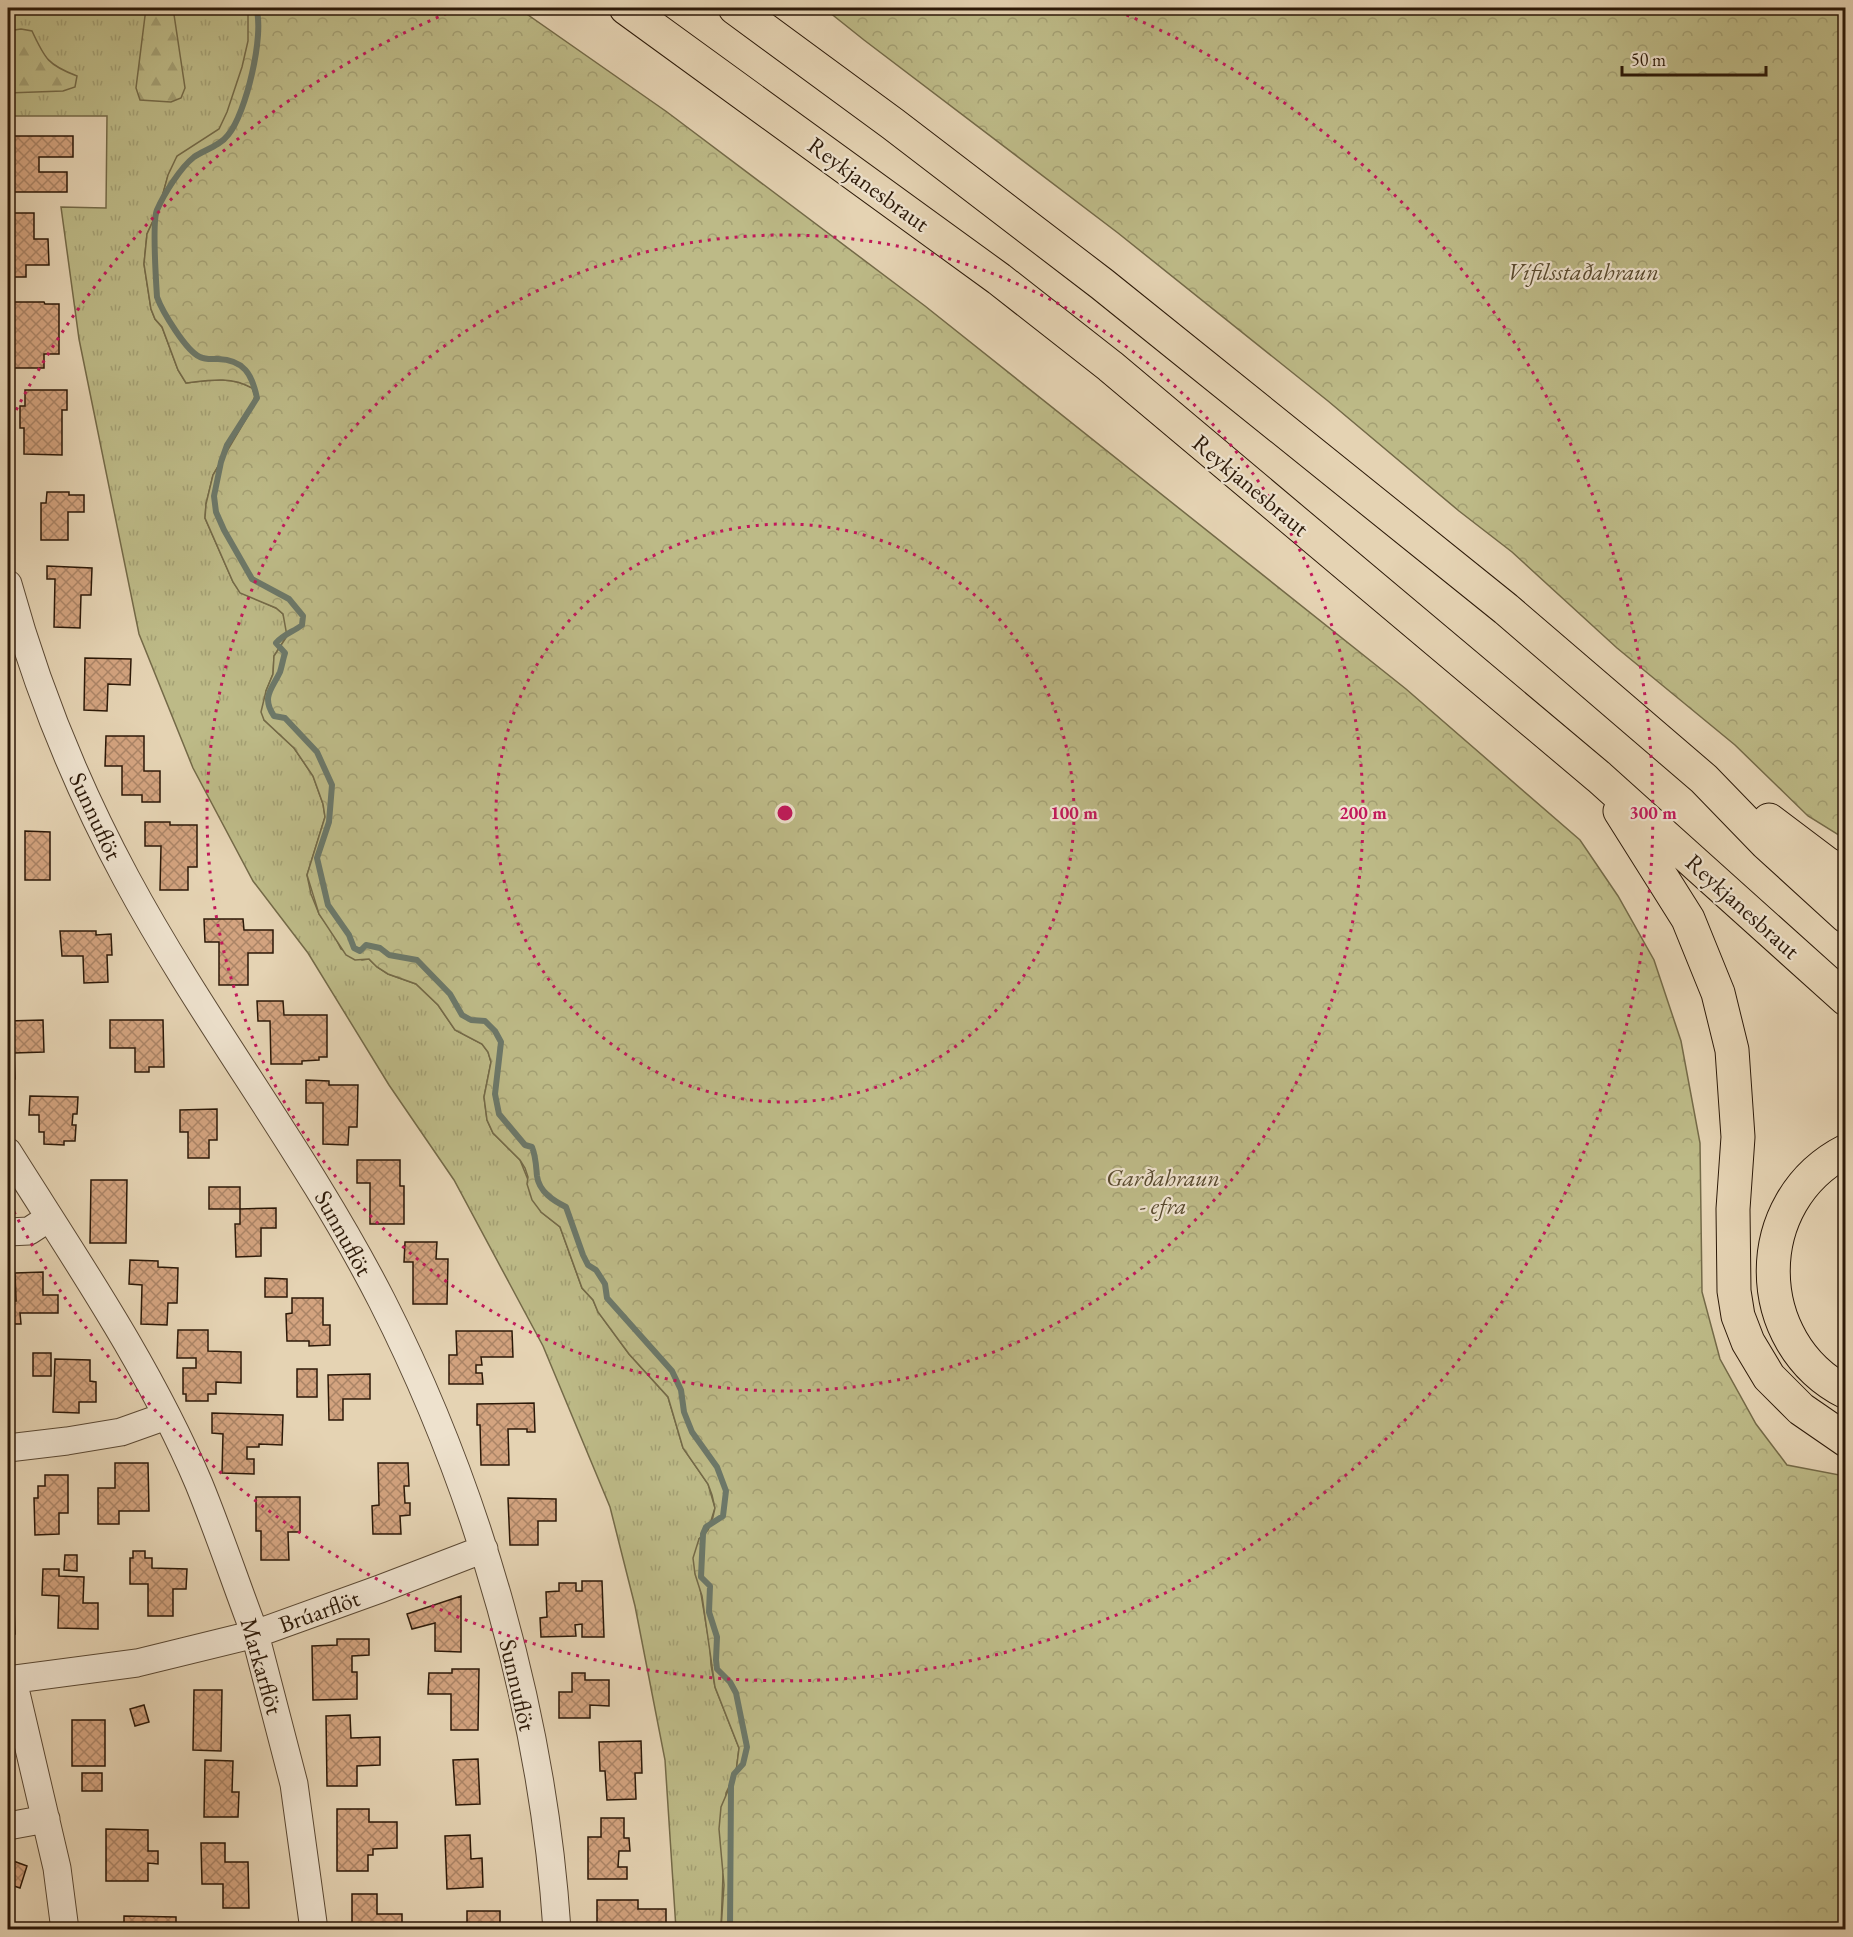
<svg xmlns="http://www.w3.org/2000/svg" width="1853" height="1937" font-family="'EB Garamond',serif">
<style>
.grass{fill:url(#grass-tufts);stroke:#746a48;stroke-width:1.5}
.forest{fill:url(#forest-firs);stroke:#746a48;stroke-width:1.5}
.park{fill:url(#park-crowns);stroke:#746a48;stroke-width:1.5}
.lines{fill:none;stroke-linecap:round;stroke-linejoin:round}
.stream{stroke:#6c7869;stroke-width:6}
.building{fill:url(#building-cross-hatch);stroke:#2c1908;stroke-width:1.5}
.minor-casing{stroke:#5a4833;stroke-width:29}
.highway-casing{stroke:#2c1908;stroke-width:35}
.minor{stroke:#eee2ce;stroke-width:27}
.highway{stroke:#e5d3b3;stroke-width:33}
.ring{fill:none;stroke:#c2185b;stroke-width:3;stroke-dasharray:3 6}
.labels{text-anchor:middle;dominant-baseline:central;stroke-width:4.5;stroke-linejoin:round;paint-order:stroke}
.street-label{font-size:24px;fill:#2c1908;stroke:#eee2ce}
.park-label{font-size:24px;font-style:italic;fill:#58492e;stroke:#eee2ce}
.centre{fill:#c2185b;stroke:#eee2ce;stroke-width:3}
.ring-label{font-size:18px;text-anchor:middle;font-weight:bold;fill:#c2185b;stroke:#eee2ce;stroke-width:4.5;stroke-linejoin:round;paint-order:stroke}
</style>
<defs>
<pattern id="grass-tufts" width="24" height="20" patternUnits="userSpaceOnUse" patternTransform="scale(1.5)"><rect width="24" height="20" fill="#bdba87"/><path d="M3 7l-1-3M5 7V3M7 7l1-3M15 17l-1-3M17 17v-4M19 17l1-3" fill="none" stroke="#a39f73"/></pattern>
<pattern id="forest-firs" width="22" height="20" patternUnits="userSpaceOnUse" patternTransform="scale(1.5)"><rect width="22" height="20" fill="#bdba87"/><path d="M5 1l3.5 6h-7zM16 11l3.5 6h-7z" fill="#a39f73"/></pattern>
<pattern id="park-crowns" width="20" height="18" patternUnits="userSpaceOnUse" patternTransform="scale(1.5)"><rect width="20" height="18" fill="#bdba87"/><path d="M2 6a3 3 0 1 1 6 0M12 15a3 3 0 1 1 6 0" fill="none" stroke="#a39f73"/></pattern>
<pattern id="building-cross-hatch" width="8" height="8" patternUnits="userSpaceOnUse" patternTransform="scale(1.5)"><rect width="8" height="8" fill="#d3a37f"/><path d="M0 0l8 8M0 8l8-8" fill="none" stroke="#ab8466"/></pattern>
</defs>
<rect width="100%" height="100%" fill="#e5d3b3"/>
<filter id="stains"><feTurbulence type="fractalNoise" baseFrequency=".00333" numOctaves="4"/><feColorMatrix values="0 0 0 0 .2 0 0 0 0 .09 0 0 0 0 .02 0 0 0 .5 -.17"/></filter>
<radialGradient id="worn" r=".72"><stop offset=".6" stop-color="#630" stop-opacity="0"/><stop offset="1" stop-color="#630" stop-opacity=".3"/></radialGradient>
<!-- grass -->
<path class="grass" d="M 8,8 L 283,8 L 276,91 L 168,176 L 159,208 L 147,234 L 144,264 L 151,309 L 155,319 L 162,327 L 178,370 L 186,383 C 210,380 231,376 253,388 L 255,396 L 249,414 L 213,475 L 206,504 L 205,518 L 233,582 L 240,592 L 276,608 L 283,614 L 287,625 L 287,636 L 274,656 L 273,674 L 266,691 L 264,720 L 294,748 L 313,776 L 323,804 L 325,817 L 307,875 L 311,894 L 319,914 L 333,933 L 341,949 L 362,960 L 369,959 L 377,967 L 388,974 L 416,984 L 438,1005 L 455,1030 L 482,1044 L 488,1052 L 491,1062 L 484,1097 L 487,1120 L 493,1133 L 520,1160 L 541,1212 L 560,1227 L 582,1288 L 593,1300 L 598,1312 L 629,1354 L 668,1397 L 683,1448 L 708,1484 L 715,1508 L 708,1530 L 699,1539 L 700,1588 L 710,1648 L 711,1665 L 715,1687 L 739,1748 L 736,1772 L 726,1793 L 721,1929 L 676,1929 L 665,1760 L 635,1606 L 610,1507 L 543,1346 L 454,1180 L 389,1085 L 308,953 L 253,881 L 193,768 L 139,634 L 79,339 L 61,207 L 106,208 L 107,116 L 8,116 Z"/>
<!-- forest -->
<path class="forest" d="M 146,8 L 173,8 L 185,88 L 181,98 L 171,102 L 140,100 L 136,88 Z
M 21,29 L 32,31 C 45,59 48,65 77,76 L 75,87 L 63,91 L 8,93 L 8,31 Z"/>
<!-- park -->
<path class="park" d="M 248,8 L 518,8 L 667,112 L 925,306 L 1406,689 L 1580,840 L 1618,896 L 1654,960 L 1681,1041 L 1700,1143 L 1702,1292 L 1720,1359 L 1756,1424 L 1787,1465 L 1845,1476 L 1845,1929 L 721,1929 L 724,1885 L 719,1829 L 721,1807 L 736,1772 L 739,1748 L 715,1687 L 702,1596 L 695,1574 L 693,1558 L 699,1539 L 708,1530 L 712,1521 L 715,1508 L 712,1495 L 708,1484 L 683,1448 L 668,1397 L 629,1354 L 598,1312 L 593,1300 L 582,1288 L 560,1227 L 541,1212 L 532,1200 L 527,1184 L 528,1177 L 525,1168 L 520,1160 L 493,1133 L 487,1120 L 484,1097 L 491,1062 L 488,1052 L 482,1044 L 455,1030 L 438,1005 L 416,984 L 388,974 L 377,967 L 369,959 L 355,960 L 346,955 L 319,914 L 307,875 L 325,817 L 323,804 L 313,776 L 294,748 L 264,720 L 261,712 L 266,691 L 273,674 L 274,656 L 287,636 L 283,614 L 276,608 L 240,593 L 233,582 L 205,518 L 206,504 L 213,475 L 249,414 L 255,396 L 252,388 C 231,376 210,380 186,383 L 178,370 L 162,327 L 155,319 L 151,309 L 144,264 L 147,234 L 159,208 L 168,175 L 177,156 L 219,129 L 227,112 L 242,67 L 248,41 Z
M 824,8 L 1845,8 L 1845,839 L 1808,816 L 1735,745 L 1617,648 L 1512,552 L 1459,511 L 1328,401 L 1118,233 L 864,40 Z"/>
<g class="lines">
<!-- stream -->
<path class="stream" d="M 256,8 C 265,33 246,114 228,135 C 220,146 204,150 194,157 C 180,168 164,194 157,210 C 152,221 156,281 157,297 C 162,311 186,351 200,357 C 206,360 212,359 218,359 C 244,360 252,374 257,398 L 227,445 L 221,462 L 214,496 L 216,512 L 224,530 L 252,579 L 289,599 L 303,616 L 302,625 C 293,632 284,634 276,643 L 285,653 C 283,659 282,666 280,672 C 272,689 261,697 274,716 L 285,718 L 317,752 L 332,785 L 329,822 L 317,858 L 328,905 L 349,935 L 354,948 L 360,951 L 366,945 L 380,948 L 389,955 L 417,960 L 450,994 L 462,1015 L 471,1020 L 485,1021 L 495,1031 L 501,1042 L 495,1094 L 499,1114 L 525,1145 L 532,1147 C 536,1157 536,1166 537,1176 C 539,1192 554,1201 566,1207 L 583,1255 L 588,1265 L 596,1270 L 605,1284 L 607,1298 L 672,1371 L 681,1390 L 684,1412 L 692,1432 L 717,1467 L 726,1491 L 723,1516 L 706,1527 L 703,1534 L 701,1577 L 710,1586 L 709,1612 L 717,1637 L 716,1660 L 717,1669 L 730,1682 L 736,1693 L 747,1747 L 743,1764 L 734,1774 L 731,1786 L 730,1930"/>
</g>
<!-- building -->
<path class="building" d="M 8,136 L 73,136 L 73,157 L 39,157 L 39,172 L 67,172 L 67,192 L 8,192 Z
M 8,213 L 34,213 L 34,239 L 48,239 L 49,265 L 26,265 L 26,277 L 8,277 Z
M 8,302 L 44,302 L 45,304 L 59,304 L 59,354 L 44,354 L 44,368 L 14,368 L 14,324 L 8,324 Z
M 25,390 L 67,390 L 67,410 L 62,410 L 62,455 L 24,454 L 24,428 L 20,428 L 20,406 L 25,406 Z
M 47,492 L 69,492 L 69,495 L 84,495 L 84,512 L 68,512 L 68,540 L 41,540 L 41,503 L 46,503 Z
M 47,566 L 92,568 L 91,595 L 81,595 L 80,628 L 54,627 L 55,579 L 47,579 Z
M 85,658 L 131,659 L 130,685 L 108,684 L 107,711 L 84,710 Z
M 106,736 L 144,736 L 144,771 L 160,771 L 160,802 L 142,802 L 142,795 L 122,795 L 122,766 L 105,766 Z
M 8,746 L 11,746 L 11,806 L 8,806 Z
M 145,822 L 170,822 L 170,825 L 197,825 L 197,867 L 188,867 L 188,890 L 160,890 L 161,846 L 145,846 Z
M 25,831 L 50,832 L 50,880 L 25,880 Z
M 204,919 L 243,919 L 244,930 L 273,930 L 273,953 L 248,953 L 248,985 L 219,985 L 219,942 L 205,942 Z
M 60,931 L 96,931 L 96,935 L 111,934 L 112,955 L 107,955 L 108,982 L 84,983 L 83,956 L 62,956 Z
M 257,1001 L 283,1001 L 284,1015 L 327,1015 L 327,1057 L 319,1057 L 319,1060 L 302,1061 L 302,1064 L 271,1064 L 270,1021 L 258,1021 Z
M 43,1020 L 44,1052 L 14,1053 L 15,1079 L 8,1079 L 8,1021 Z
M 110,1020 L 163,1020 L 164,1067 L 149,1067 L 149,1072 L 135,1072 L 135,1048 L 110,1048 Z
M 306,1080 L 329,1081 L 329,1085 L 358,1085 L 357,1127 L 349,1127 L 348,1145 L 323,1144 L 323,1103 L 306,1103 Z
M 30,1096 L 78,1097 L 77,1114 L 73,1114 L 72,1125 L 76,1125 L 75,1141 L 64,1141 L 64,1145 L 44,1144 L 44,1132 L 39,1132 L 39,1115 L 29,1115 Z
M 217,1109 L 217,1140 L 209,1140 L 209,1158 L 188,1158 L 188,1132 L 180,1132 L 180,1110 Z
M 357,1160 L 400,1160 L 400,1186 L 404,1186 L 404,1224 L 370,1224 L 370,1183 L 357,1183 Z
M 91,1180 L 127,1180 L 126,1243 L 90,1243 Z
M 209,1187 L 240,1187 L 240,1209 L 209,1209 Z
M 276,1208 L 276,1228 L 261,1228 L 261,1256 L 236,1257 L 235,1224 L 240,1224 L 240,1209 Z
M 405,1242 L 437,1242 L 436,1259 L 448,1259 L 447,1304 L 413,1304 L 413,1262 L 404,1262 Z
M 130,1260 L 158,1261 L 158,1267 L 178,1268 L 177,1303 L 168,1303 L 167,1325 L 141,1324 L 142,1285 L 129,1284 Z
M 43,1272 L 43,1295 L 58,1295 L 58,1313 L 20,1313 L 21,1324 L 8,1324 L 8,1301 L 16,1301 L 15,1273 Z
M 265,1278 L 287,1279 L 287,1297 L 265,1297 Z
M 292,1298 L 323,1298 L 323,1325 L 330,1325 L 330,1345 L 309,1346 L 309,1341 L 287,1341 L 286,1314 L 292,1313 Z
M 178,1330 L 208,1330 L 208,1351 L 241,1352 L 241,1383 L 216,1382 L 216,1394 L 208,1394 L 208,1401 L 186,1401 L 186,1394 L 183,1394 L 183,1368 L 196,1368 L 196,1358 L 177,1358 Z
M 456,1331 L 512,1331 L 513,1357 L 481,1357 L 482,1365 L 476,1365 L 476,1373 L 482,1373 L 483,1384 L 449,1384 L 449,1355 L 457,1355 Z
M 33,1353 L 51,1353 L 51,1376 L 33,1376 Z
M 55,1359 L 90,1360 L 90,1381 L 96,1382 L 96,1402 L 79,1402 L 79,1413 L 53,1412 Z
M 297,1369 L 317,1369 L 317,1397 L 297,1397 Z
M 370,1374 L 370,1399 L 343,1399 L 343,1420 L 329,1420 L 328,1375 Z
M 534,1403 L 535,1432 L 527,1432 L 527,1429 L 508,1429 L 509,1465 L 481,1465 L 480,1425 L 477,1425 L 477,1404 Z
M 212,1413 L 283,1415 L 282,1445 L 259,1444 L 259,1447 L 247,1447 L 247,1459 L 254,1459 L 254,1474 L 222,1473 L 223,1434 L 212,1433 Z
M 115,1463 L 148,1463 L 149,1511 L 119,1511 L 119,1524 L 98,1524 L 98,1488 L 115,1488 Z
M 378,1463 L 408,1463 L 409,1486 L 404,1486 L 405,1503 L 410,1503 L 410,1515 L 400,1516 L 401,1534 L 373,1534 L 372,1506 L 379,1505 Z
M 45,1475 L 68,1475 L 68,1513 L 59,1513 L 59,1534 L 35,1535 L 34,1498 L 38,1498 L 38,1486 L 45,1486 Z
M 256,1497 L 300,1497 L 300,1532 L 288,1532 L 289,1560 L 261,1560 L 261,1531 L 256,1531 Z
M 508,1498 L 556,1499 L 556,1521 L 538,1521 L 538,1545 L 510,1545 Z
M 133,1551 L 145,1551 L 145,1558 L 152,1558 L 152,1568 L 187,1569 L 186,1589 L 173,1589 L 173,1616 L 148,1616 L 148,1584 L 130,1584 L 130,1558 L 133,1558 Z
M 65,1555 L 77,1555 L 77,1571 L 64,1570 Z
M 43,1569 L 59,1569 L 59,1576 L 84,1577 L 83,1603 L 98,1603 L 98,1629 L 58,1628 L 59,1596 L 42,1595 Z
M 582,1581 L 602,1581 L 604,1637 L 582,1637 L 582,1624 L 575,1625 L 576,1636 L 541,1637 L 540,1618 L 547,1617 L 546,1592 L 559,1591 L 559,1583 L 576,1583 L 576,1591 L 582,1591 Z
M 461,1596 L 461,1652 L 435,1651 L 435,1623 L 412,1629 L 407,1614 Z
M 14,1607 L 15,1634 L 8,1634 L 8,1608 Z
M 337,1639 L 369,1639 L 369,1655 L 352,1656 L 352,1672 L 357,1672 L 357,1699 L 313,1700 L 312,1646 L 337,1645 Z
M 452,1669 L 479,1669 L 478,1730 L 451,1730 L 451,1694 L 428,1694 L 429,1673 L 452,1673 Z
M 572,1673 L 585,1673 L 585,1680 L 609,1680 L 609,1706 L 590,1705 L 590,1718 L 559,1718 L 559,1692 L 572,1692 Z
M 194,1690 L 222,1690 L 221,1751 L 193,1750 Z
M 144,1705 L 149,1722 L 135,1726 L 130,1709 Z
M 350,1715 L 351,1738 L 380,1737 L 380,1765 L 357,1766 L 357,1786 L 327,1786 L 326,1716 Z
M 72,1720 L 105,1720 L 105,1766 L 72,1766 Z
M 641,1741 L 642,1773 L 635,1773 L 636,1799 L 607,1800 L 605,1771 L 600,1771 L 599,1742 Z
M 478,1759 L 480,1804 L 456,1805 L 453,1760 Z
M 205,1760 L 233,1761 L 232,1792 L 239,1792 L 238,1817 L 204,1817 Z
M 82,1773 L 102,1773 L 102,1791 L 82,1791 Z
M 337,1809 L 369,1809 L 369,1822 L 397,1822 L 397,1848 L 373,1849 L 373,1855 L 368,1855 L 368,1871 L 337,1871 Z
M 601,1818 L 624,1818 L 624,1838 L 629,1838 L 630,1851 L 619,1851 L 618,1867 L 627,1867 L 627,1879 L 588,1879 L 588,1837 L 601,1837 Z
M 106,1829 L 148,1830 L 148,1851 L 158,1851 L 158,1864 L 148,1863 L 148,1881 L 106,1881 Z
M 470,1835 L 471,1859 L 482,1858 L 483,1887 L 447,1889 L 445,1836 Z
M 201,1843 L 225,1843 L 225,1862 L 248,1862 L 249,1908 L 223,1908 L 223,1884 L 202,1884 Z
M 8,1859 L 27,1866 L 20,1888 L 8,1884 Z
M 352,1894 L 377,1894 L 377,1914 L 402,1914 L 402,1930 L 352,1930 Z
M 597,1900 L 638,1900 L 638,1909 L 666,1909 L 666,1930 L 611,1930 L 611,1926 L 597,1926 Z
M 467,1911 L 500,1911 L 500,1930 L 467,1930 Z
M 124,1916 L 176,1917 L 176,1930 L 118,1930 L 119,1924 L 124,1924 Z
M 204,1924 L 218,1924 L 218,1930 L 204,1930 Z"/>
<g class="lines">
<!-- minor casing -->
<g class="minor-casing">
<path id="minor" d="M 8,584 C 36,686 76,785 126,878 C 204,1023 307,1154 382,1301 C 479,1492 543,1716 557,1930
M 8,1152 C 76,1260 149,1366 199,1484 C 219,1533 236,1584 255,1634 L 294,1784 L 314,1930
M 8,1232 L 29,1231 L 49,1218
M 8,1448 L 67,1441 L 121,1432 L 166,1416
M 8,1680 L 137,1663 L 255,1634 L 380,1589 L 484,1549
M 13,1680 L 57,1868 L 65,1930
M 8,1826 L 46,1819"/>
</g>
<!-- highway casing -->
<g class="highway-casing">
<path id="highway" d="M 626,8 L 999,279 L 1110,366 L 1599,777 L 1846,999
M 735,8 L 893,124 L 1102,284 L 1506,609 L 1704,779 L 1766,843 L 1846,916
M 1620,811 L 1688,919 L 1718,993 L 1732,1050 L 1738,1137 L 1733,1209 L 1734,1291 L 1738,1316 L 1748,1342 L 1769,1377 L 1801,1409 L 1846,1440
M 1769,820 L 1826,863 L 1846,875
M 1846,1151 C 1748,1201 1750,1343 1846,1392"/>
</g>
<!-- minor -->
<use href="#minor" class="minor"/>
<!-- highway -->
<use href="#highway" class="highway"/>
</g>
<!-- distance rings -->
<g class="ring">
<circle cx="785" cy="813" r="289"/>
<circle cx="785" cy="813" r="578"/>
<path d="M8 426A868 868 0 0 1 460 8M1110 8A868 868 0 1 1 8 1200"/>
</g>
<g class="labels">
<!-- street labels -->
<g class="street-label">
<text transform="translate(869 184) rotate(36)">Reykjanesbraut</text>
<text transform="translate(1251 485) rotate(40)">Reykjanesbraut</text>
<text transform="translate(96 816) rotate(65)">Sunnuflöt</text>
<text transform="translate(1743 906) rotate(42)">Reykjanesbraut</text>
<text transform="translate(344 1233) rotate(61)">Sunnuflöt</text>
<text transform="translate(319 1611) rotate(-20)">Brúarflöt</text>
<text transform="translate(262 1666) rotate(74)">Markarflöt</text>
<text transform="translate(518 1685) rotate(77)">Sunnuflöt</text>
</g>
<!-- park labels -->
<g class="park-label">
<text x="1583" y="271">Vífilsstaðahraun</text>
<text x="1163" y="1177">Garðahraun<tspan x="1163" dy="28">- efra</tspan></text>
</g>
</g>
<circle cx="785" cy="813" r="9" class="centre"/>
<g class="ring-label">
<text x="1074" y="819">100 m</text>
<text x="1363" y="819">200 m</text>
<text x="1653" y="819">300 m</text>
</g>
<!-- margin -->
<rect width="1853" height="1937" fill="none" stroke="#e5d3b3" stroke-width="30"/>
<rect x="9" y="9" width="1835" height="1919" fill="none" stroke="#2c1908" stroke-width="3"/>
<rect x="15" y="15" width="1823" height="1907" fill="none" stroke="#2c1908" stroke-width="1.5"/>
<!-- scale -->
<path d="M1622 66v9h144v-9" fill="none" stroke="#2c1908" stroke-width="3"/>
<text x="1631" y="66" font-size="18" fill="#2c1908" stroke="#eee2ce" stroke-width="4.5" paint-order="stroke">50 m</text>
<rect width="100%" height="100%" filter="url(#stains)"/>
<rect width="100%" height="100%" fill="url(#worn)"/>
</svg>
